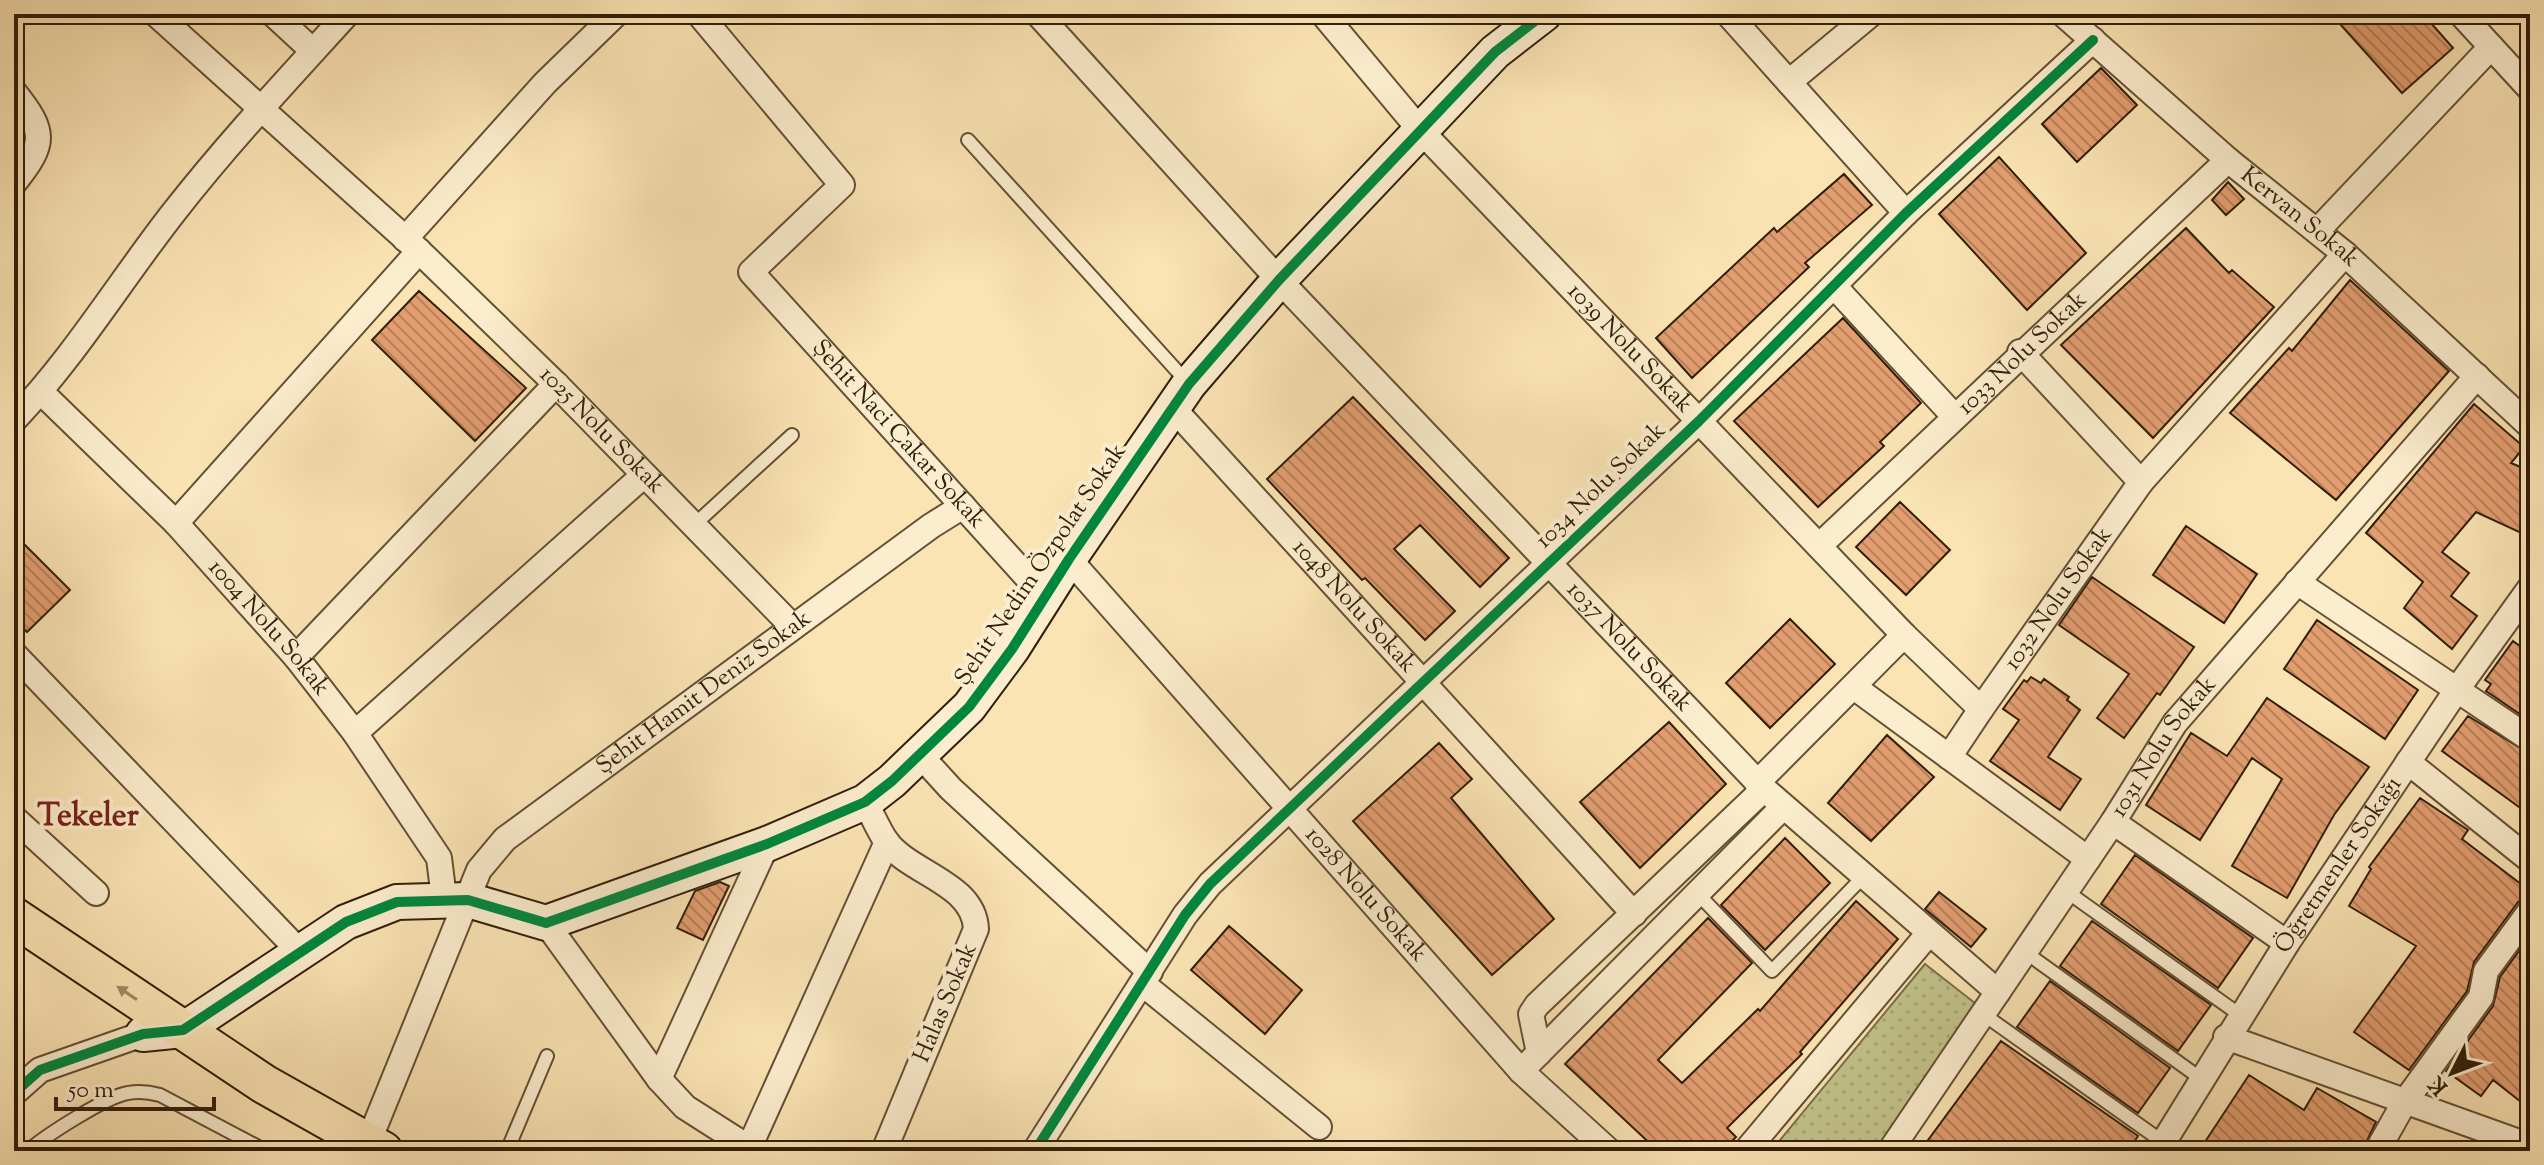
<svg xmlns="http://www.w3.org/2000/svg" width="2544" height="1165" font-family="'Sorts Mill Goudy',serif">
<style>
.park{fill:url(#park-dots);stroke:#7a704a;stroke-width:2}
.building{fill:url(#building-back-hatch);stroke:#311e0a;stroke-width:2}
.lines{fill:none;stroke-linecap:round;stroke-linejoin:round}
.lane-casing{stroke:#645034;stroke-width:16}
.street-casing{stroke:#645034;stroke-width:28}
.secondary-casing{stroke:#311e0a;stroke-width:38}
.primary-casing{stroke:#311e0a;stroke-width:42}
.lane{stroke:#fcedce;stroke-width:12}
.street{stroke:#fcedce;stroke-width:24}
.secondary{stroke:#fcedce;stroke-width:34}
.primary{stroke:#fbe4b4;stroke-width:38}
.cycleway-casing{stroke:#fcedce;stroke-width:15}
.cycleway{stroke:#00873e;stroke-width:10}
.oneway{fill:#a08b68}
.labels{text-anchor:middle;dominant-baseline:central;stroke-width:8;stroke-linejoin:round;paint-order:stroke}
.street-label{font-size:24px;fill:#311e0a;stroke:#fcedce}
.district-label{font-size:32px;font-weight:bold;fill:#7a1f14;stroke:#fcedce}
</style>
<defs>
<pattern id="park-dots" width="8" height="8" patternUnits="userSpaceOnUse" patternTransform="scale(2)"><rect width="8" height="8" fill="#c2c38b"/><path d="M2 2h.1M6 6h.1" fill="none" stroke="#a7a777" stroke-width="1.8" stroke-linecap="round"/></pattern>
<pattern id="building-back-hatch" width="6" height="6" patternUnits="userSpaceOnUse" patternTransform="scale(2)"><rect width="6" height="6" fill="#e39e70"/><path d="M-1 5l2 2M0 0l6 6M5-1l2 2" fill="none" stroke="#b9805a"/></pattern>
</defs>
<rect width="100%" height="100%" fill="#fbe4b4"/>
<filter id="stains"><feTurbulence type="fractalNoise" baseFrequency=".0025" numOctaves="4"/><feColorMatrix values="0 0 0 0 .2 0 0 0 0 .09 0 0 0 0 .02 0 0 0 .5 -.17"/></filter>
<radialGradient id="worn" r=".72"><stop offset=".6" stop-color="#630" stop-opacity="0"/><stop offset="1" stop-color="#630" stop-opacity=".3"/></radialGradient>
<!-- park -->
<path class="park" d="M 1925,964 L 1976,1004 L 1875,1151 L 1771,1151 Z"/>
<!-- building -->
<path class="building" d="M 2331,14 L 2423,14 L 2453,48 L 2402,93 Z
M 2101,68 L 2137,105 L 2077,162 L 2042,124 Z
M 1999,157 L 2086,253 L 2027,310 L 1939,214 Z
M 1844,174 L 1872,205 L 1805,263 L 1809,267 L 1692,378 L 1656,338 L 1774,228 L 1777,232 Z
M 2228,182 L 2244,199 L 2226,215 L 2212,200 Z
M 2186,228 L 2229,273 L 2232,270 L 2274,307 L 2153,438 L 2061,345 Z
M 2350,280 L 2449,371 L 2336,500 L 2230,413 L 2289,348 L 2292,351 Z
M 419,291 L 526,388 L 475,441 L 372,340 Z
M 1843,318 L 1921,403 L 1880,442 L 1884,446 L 1818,507 L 1734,421 Z
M 1353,397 L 1509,558 L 1480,587 L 1420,525 L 1394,549 L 1455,611 L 1425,640 L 1365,578 L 1362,580 L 1267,479 Z
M 2474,404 L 2524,447 L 2511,463 L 2530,471 L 2530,537 L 2476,512 L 2442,552 L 2469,573 L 2451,596 L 2477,616 L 2452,649 L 2404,608 L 2423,582 L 2366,533 Z
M 1900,502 L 1950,550 L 1906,595 L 1856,547 Z
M 2186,526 L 2257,574 L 2224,623 L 2153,575 Z
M 14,534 L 70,590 L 27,632 L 14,619 Z
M 2092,577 L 2194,647 L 2160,695 L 2157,693 L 2124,738 L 2097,718 L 2129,674 L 2059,625 Z
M 1790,619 L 1835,664 L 1770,728 L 1726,683 Z
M 2317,620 L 2418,690 L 2385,739 L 2284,669 Z
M 2513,641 L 2530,653 L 2530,721 L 2486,691 L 2491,684 L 2485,680 Z
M 2031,677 L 2041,683 L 2044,679 L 2069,697 L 2067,700 L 2080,710 L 2048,757 L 2081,779 L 2060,810 L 1990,761 L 2019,720 L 2003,709 L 2024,680 L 2027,682 Z
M 2267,698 L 2369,767 L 2334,815 L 2287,898 L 2232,866 L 2282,779 L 2252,758 L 2200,840 L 2146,805 L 2191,733 L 2227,756 Z
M 2468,716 L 2530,754 L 2530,815 L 2442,751 Z
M 1669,722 L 1726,784 L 1640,868 L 1580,802 Z
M 1887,735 L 1934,777 L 1871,841 L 1828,803 Z
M 1439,743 L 1472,779 L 1451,798 L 1554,919 L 1492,975 L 1353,821 Z
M 2420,798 L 2468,830 L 2462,839 L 2530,891 L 2530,896 L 2518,902 L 2474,962 L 2467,991 L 2409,1070 L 2354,1032 L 2416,946 L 2349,906 L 2371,869 L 2369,867 Z
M 1785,838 L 1830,883 L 1765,950 L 1721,905 Z
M 2135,855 L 2253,938 L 2218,988 L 2101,904 Z
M 720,882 L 729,886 L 703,940 L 677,928 L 695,891 Z
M 1939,892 L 1986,929 L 1971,947 L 1925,909 Z
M 1856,901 L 1898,939 L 1800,1052 L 1802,1054 L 1727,1128 L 1736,1137 L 1722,1151 L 1658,1151 L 1565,1064 L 1708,918 L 1752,963 L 1658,1060 L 1682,1083 L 1758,1009 L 1760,1011 Z
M 2092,921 L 2211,1005 L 2178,1051 L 2060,966 Z
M 1229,926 L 1302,990 L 1265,1034 L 1191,970 Z
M 2530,936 L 2530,1109 L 2493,1080 L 2481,1096 L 2446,1071 L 2493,1006 L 2500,977 Z
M 2050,981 L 2170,1068 L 2138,1113 L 2017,1027 Z
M 2001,1041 L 2138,1136 L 2128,1151 L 1920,1151 Z
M 2249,1075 L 2304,1110 L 2317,1088 L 2376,1122 L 2362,1151 L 2199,1151 Z"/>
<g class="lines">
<!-- lane casing -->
<g class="lane-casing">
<path id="lane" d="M 968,140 L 1187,382
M 694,525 L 792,435
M 2066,891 L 2240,1015
M 1698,894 L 1772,971 L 1863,877
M 2025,952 L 2200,1078
M 1983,1014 L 2163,1142
M 28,1151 C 45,1136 107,1096 128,1093 C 139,1091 149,1092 160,1095 L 266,1151
M 507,1151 L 547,1056"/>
</g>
<!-- street casing -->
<g class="street-casing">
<g id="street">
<path id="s1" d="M 156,14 L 419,251 L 556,384 L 793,627"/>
<path d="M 273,14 L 313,51"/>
<path id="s2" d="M 699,14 L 842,185 L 751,272 L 1046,598"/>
<path id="s3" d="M 1038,14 L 1279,280 L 1764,789 L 1998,992"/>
<path id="s4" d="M 1323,14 L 1420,130 L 1904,635"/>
<path d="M 1728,14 L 1906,213"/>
<path id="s5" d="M 2063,14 L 2228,160 L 2345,254 L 2530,426"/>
<path d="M 2461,14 L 2530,89"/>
<path d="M 1789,82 L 1871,14"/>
<path d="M 14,92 C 46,132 46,143 14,183"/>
<path d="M 2317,231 L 2491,47"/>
<path d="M 405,239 L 545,83 L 616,14"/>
<path d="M 1834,286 L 1954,416"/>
<path d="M 2020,352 L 2141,482"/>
<path id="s6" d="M 41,392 L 176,523 L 296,657 L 355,733 L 439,858 L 444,898"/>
<path id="s7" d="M 1172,407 L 1634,914"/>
<path d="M 14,420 C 75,356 120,281 174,212 C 228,143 288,79 347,14"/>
<path d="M 176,523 L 419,251"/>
<path id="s8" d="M 1819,546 L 2228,160"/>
<path id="s9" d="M 1069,559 L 1521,1071 L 1609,1151"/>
<path d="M 2297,582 L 2530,739"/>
<path d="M 14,654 L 300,952"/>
<path d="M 296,657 L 556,384"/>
<path d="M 1854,687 L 2088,859"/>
<path d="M 355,733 L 644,475"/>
<path d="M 920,755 L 951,789 L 1150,972"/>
<path d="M 1949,757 L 1981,709"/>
<path d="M 2408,762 L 2530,860"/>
<path id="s10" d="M 1757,783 L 1904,635 L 1981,709 L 2141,482 L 2345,254"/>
<path d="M 865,802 C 872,814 878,829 886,841 C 910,874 974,883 976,929 L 884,1151"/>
<path d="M 14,818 L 96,893"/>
<path d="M 2113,822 L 2287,943"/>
<path d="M 546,923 L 659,1079 L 685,1107 L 754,1151"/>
<path d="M 1143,984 L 1319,1127"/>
<path d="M 2226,1037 L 2530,1146"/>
<path d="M 1539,1053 L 1531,1014 L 1537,1005 L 1764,789"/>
<path d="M 1521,1071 L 1782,808"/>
<path d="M 659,1079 L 767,844"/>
<path d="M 14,1093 L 40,1070 L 143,1034"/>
<path id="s11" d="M 368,1143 L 479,870 L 505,839 L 931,526 L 963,506"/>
<path d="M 749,1148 L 887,842"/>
<path d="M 1035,1151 L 1185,915 L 1210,884 L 1699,421 L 1906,213 L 2093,40"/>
<path d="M 1746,1151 L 1929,933"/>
<path id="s12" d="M 1890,1151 L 2113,822 L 2175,723 L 2477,376"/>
<path id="s13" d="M 2158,1151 L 2287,943 L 2458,688 L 2530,588"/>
<path d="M 2377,1151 L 2404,1103 L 2481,997 L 2486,971 L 2530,911"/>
</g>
</g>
<!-- secondary casing -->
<g class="secondary-casing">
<path id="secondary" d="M 143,1034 L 183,1030 L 346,922 L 397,902 L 468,900 L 546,923 L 767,844 L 865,802 L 892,781 L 969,707 L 1012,649 L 1069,559 L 1189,384 L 1279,280 L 1495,52 L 1544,14"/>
</g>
<!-- primary casing -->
<g class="primary-casing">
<path id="primary" d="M 14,917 L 264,1084 L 383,1151"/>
</g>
<!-- lane -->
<use href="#lane" class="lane"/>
<!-- street -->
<use href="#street" class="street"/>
<!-- secondary -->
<use href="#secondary" class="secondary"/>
<!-- primary -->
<use href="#primary" class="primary"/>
<!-- cycleway casing -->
<g class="cycleway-casing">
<path id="cycleway" d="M 14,1093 L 40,1070 L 143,1034 L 183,1030 L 346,922 L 397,902 L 468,900 L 546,923 L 767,844 L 865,802 L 892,781 L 969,707 L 1012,649 L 1069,559 L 1189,384 L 1279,280 L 1495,52 L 1544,14
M 1035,1151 L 1185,915 L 1210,884 L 1699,421 L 1906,213 L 2093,40"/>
</g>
<!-- cycleway -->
<use href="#cycleway" class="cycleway"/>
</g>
<!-- one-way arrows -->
<defs><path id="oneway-solid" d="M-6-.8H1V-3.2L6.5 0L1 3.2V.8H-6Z" transform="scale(2)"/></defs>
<use class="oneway" href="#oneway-solid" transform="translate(127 993) rotate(-146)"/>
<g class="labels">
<!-- street labels -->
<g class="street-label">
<text stroke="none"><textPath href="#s5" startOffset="312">Kervan Sokak</textPath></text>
<text stroke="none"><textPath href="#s4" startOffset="454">1039 Nolu Sokak</textPath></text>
<text stroke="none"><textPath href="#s8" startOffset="280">1033 Nolu Sokak</textPath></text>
<text stroke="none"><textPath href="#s1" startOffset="610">1025 Nolu Sokak</textPath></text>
<text stroke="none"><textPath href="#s2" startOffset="568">Şehit Naci Çakar Sokak</textPath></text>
<text transform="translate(1601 486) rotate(-44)">1034 Nolu Sokak</text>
<text transform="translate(1041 565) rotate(-56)">Şehit Nedim Özpolat Sokak</text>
<text stroke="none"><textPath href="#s10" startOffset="450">1032 Nolu Sokak</textPath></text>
<text stroke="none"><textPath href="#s7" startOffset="270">1048 Nolu Sokak</textPath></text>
<text stroke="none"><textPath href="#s6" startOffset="328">1004 Nolu Sokak</textPath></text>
<text stroke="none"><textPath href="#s3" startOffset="866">1037 Nolu Sokak</textPath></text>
<text stroke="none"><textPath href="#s11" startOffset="582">Şehit Hamit Deniz Sokak</textPath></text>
<text stroke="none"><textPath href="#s12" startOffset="488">1031 Nolu Sokak</textPath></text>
<text stroke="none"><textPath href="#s13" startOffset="338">Öğretmenler Sokağı</textPath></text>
<text stroke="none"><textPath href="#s9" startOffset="448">1028 Nolu Sokak</textPath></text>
<text transform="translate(946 1003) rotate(-67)">Halas Sokak</text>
</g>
<!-- district labels -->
<g class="district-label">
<text x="88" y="817">Tekeler</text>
</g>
</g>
<!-- margin -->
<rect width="2544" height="1165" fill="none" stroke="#fbe4b4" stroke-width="48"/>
<rect x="16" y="16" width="2512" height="1133" fill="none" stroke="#311e0a" stroke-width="4"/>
<rect x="24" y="24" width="2496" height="1117" fill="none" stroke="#311e0a" stroke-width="2"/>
<!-- north arrow -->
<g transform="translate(2452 1073) rotate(228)" stroke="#fcedce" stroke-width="6" paint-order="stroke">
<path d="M0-6L14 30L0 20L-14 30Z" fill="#311e0a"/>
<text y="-12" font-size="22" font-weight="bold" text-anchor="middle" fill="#311e0a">K</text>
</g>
<!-- scale -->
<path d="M56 1097v12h158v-12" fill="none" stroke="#311e0a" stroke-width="4"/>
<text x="68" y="1097" font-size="24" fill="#311e0a" stroke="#fcedce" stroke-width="6" paint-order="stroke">50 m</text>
<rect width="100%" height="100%" filter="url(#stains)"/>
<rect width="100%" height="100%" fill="url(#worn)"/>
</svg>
